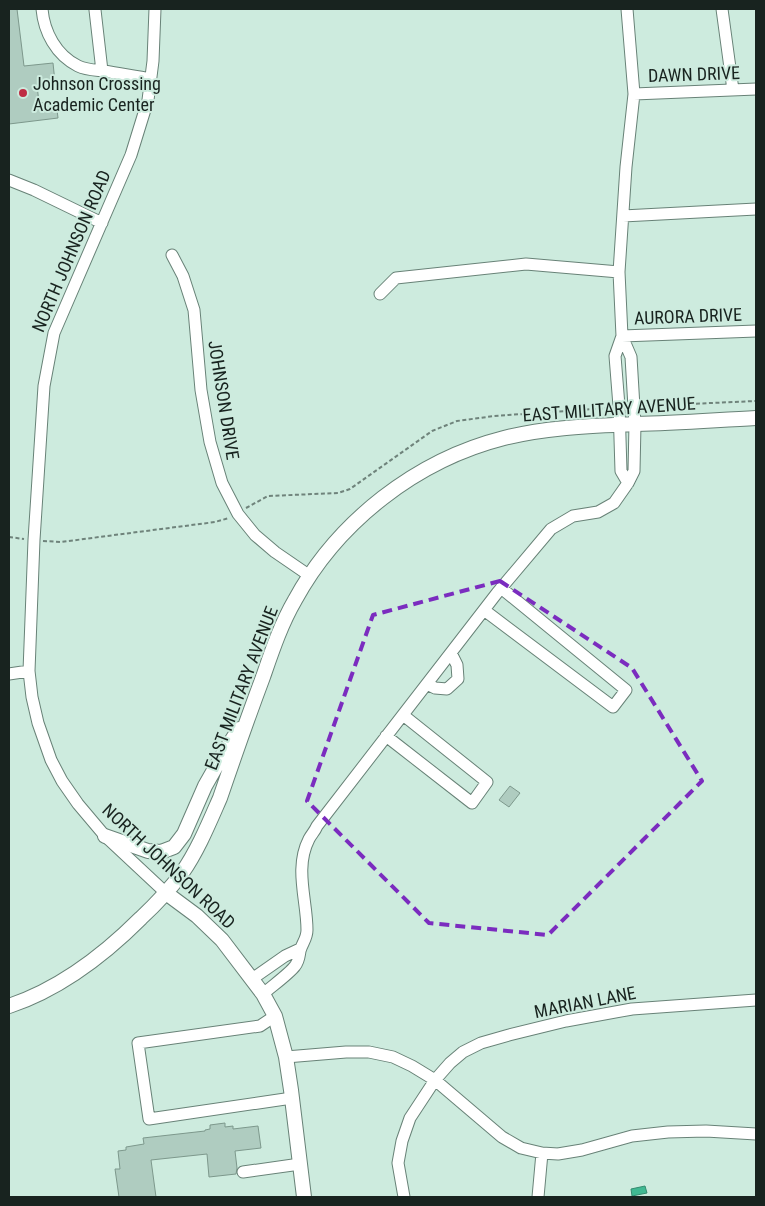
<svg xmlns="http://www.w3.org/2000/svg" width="765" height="1206" font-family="'Roboto Condensed',sans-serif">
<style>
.water{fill:#40b992;stroke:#348c70}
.building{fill:#afccc0;stroke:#7d988c}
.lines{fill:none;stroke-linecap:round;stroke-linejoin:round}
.minor-casing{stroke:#688277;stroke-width:13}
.major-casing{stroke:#688277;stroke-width:16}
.path{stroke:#6f837b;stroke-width:2;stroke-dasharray:4 2.5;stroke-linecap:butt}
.minor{stroke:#fff;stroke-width:11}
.major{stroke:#fff;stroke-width:14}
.marked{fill:none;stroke:#7b2cbf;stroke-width:4;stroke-dasharray:10 6;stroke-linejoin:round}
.poi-dot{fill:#be2d44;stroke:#cdebde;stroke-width:2}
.labels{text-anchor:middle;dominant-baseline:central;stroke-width:4;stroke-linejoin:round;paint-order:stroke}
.street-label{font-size:18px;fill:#18231f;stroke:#cdebde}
.poi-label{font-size:18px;fill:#18231f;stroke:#cdebde;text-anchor:start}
</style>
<rect width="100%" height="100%" fill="#cdebde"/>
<!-- water -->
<path class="water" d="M 645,1186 L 647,1193 L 632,1196 L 631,1189 Z"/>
<!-- building -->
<path class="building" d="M 9,9 L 17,9 L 24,66 L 53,63 L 55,82 L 37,85 L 39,103 L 56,101 L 58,118 L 9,124 Z
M 510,786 L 520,793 L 509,807 L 499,800 Z
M 225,1123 L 225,1127 L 233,1126 L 233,1129 L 258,1126 L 261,1148 L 235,1151 L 237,1168 L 236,1174 L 209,1177 L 207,1154 L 151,1160 L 156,1197 L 119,1197 L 115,1169 L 120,1169 L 118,1151 L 126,1150 L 126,1147 L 144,1144 L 143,1138 L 205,1131 L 205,1130 L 210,1129 L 210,1125 Z"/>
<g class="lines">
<!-- minor casing -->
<g class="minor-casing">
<path id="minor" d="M 42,9 C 44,32 56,55 78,66 C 86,70 95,70 104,71 C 120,74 135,76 151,79
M 155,9 L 153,61 L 148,100 L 131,155 L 54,333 L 44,386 L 34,540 L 29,671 L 32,697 L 38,723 L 51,760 L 62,781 L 78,804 L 105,836 L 166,893
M 627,9 L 634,94 L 626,167 L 619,272 L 622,336 L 615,356 L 619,406 L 621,471 L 628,483
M 722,9 L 733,90
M 95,10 L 102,71
M 634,94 L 756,89
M 9,180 L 34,190 L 102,223
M 623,216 L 756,209
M 172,255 L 183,276 L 194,310 L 201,390 L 210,442 L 222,483 L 238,514 L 255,535 L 275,552 L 310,576
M 380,294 L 396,278 L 526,264 L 619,272
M 622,336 L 756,331
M 484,610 L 613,707 L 626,690 L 501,588
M 9,674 L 29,671
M 427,684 L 435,688 L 447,689 L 458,679 L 457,665 L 451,653
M 386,736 L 472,803 L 487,782 L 403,715
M 252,979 L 285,956 L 300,949
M 263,994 C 272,986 289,974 295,966 C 299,961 299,957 300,951 C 302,943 307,939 307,930 C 307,900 294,868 309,839 C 311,835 315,831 317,826 L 497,593 L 551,529 L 573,516 L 598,512 L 614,503 L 628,483 L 634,471 L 635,424 L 631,357 L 622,336
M 275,1016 L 260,1026 L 138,1043 L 149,1119 L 292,1098
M 286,1057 L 346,1052 L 369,1052 L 393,1057 L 412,1066 L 435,1080 L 502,1137 L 521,1148 L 542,1153 L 558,1154 L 582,1150 L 632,1136 L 668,1132 L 706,1131 L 756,1134
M 243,1172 L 300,1164
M 404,1197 L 398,1163 L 402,1141 L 410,1118 L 435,1080 L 450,1063 L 463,1052 L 481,1043 L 509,1035 L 566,1021 L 632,1009 L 756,1000
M 538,1197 L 542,1153"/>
</g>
<!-- major casing -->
<g class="major-casing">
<path id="major" d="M 105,836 L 148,851 L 161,852 L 174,847 L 184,834 L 205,786 L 226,749 L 239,729
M 166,893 L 197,916 L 222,940 L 263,994 L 275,1016 L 286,1057 L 291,1090 L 304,1197
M 9,1006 C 60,989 103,956 141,918 C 156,904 170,889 182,873 C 198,850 209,823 220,798 C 234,757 248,717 263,677 C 272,651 281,624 295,600 C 338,521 417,460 504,438 C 547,427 592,426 636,424 C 676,423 716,420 756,418"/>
</g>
<!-- path -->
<path class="path" d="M 644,406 L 756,401
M 246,508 L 268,496 L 338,493 L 350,489 L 432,431 L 457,421 L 494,416 L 609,408
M 9,537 L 24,539
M 43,541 L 61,542 L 215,522 L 229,518"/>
<!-- minor -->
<use href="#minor" class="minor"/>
<!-- major -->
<use href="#major" class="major"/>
</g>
<!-- marked area -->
<path class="marked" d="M 500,581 L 632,668 L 702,781 L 548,935 L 429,923 L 307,801 L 373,615 Z"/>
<!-- markers -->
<circle class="poi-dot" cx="23" cy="93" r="5"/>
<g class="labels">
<!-- street labels -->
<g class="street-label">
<text transform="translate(694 74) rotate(-2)">DAWN DRIVE</text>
<text transform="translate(71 251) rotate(-67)">NORTH JOHNSON ROAD</text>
<text transform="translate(688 316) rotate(-2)">AURORA DRIVE</text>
<text transform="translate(224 400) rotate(81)">JOHNSON DRIVE</text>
<text transform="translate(609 409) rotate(-4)">EAST MILITARY AVENUE</text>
<text transform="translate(241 688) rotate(-69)">EAST MILITARY AVENUE</text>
<text transform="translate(169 866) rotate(43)">NORTH JOHNSON ROAD</text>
<text transform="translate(585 1002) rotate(-11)">MARIAN LANE</text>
</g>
<!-- poi labels -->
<g class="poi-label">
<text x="33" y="83">Johnson Crossing<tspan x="33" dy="21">Academic Center</tspan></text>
</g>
</g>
<!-- border -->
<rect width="765" height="1206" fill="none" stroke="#18231f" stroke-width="20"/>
</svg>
